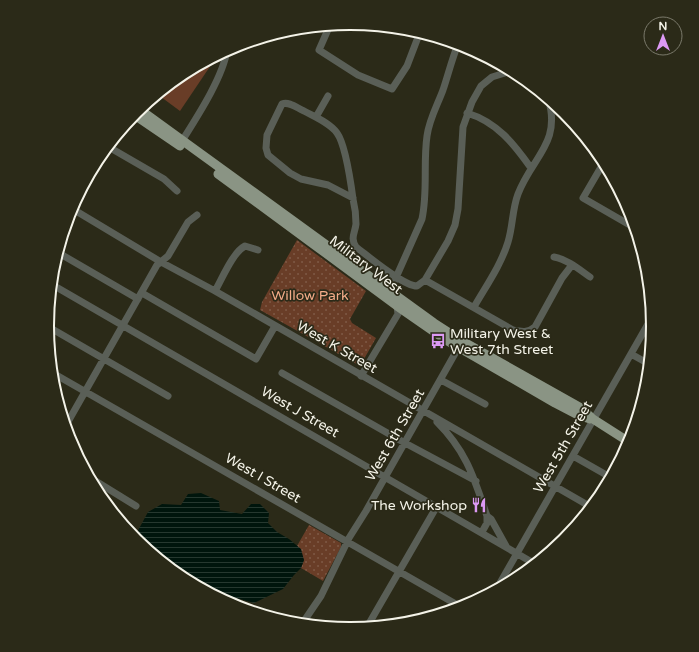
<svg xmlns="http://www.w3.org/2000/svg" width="699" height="652" font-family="'Varela Round',sans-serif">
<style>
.green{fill:url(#green-dots)}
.pitch{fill:#693d27}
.water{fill:url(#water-rules)}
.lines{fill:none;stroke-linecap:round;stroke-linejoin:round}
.minor{stroke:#5a5f57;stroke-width:7}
.major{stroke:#8a9484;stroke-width:9}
.labels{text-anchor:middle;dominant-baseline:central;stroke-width:3.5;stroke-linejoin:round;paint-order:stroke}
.street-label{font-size:14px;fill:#f4f3e8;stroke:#2b2a18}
.park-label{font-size:14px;fill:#f4ac89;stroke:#2b2a18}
.poi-label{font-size:14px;fill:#f4f3e8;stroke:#2b2a18;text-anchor:start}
.rim{fill:none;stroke:#f4f3e8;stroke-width:2}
</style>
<defs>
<pattern id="green-dots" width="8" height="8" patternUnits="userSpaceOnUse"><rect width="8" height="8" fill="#693d27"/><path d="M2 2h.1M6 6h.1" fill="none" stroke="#7f5a46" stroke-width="1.8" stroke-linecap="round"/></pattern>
<pattern id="water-rules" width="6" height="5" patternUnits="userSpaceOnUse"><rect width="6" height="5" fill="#00150c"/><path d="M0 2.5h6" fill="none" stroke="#26382f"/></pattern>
</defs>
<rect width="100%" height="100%" fill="#2b2a18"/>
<path class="green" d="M297,240l69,51 -16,28 2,4 24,15 -16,28 -100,-56 2,-8z
M309,525l32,18v4l-18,34 -22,-13 3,-8 -7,-14z"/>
<path class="pitch" d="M213,57v5l-33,49 -23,-17 24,-20z"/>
<path class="water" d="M201,493l18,8 1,9 22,4 9,-10h9l9,9 -1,10 9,9 12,7 12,10 3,11 -3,8 -7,7 -11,14 -29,14 -18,-5 -10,4 -45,-24 -48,-41 2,-1 13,-24 14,-8 19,1 7,-11z"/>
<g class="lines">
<path class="minor" d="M330,25l-11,25 39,25 34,14 15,-23 13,-34
M402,28l55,18
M467,113c30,9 47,31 64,55
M316,117l12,-21
M180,144c15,-24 43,-66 47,-94
M107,146l57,33 13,12
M604,162l-21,36 52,30
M353,198l-25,-13 -27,-6 -11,-6 -22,-18 -2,-7 1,-13 15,-31c7,-3 15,4 22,7 11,6 26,12 33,22 8,11 14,51 16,66 2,8 3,17 3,25 -1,9 -6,14 0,23 12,9 47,39 61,39l8,-6 23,-39 7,-16 3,-16 5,-82 9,-25 9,-16 11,-9 16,-5 7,1
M71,208l90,54 54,29 376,216
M57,252l81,47
M554,257c13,2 26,13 36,20
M425,280l88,50c9,2 15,3 22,-3l27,-49 10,-13
M51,284l484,280
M215,291c7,-12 18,-39 30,-45l13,4
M142,293l114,66 19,-33
M474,307c12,-21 27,-42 34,-65 5,-16 4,-32 10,-48 14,-37 44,-51 30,-96
M47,326l121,70
M631,354l18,10
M51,372l410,235
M282,373l123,70 71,38
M361,376l37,-62 -1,-8 -7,-15 32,-72c6,-28 1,-55 5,-83 2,-16 10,-30 16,-46 5,-15 9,-31 15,-46
M441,380l44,24
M437,422c30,30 37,56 50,94l4,3 15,27
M65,427l92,-162 11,-9 20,-34 9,-7
M573,456l37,21
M89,477l47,29
M482,532l5,-9v-7
M496,590l156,-273
M302,624l19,-28 28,-58 17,-27 95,-168
M367,627l70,-121"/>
<path class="major" d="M139,109l295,214 28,18 119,67 12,11 36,23
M133,114l47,32
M218,174l98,72 81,60 49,34 109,63 23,12 12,4"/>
</g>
<defs>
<symbol id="bus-bare" viewBox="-9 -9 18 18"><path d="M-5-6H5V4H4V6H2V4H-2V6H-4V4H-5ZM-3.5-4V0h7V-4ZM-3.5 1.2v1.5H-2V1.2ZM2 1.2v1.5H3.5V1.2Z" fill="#dc99f4" stroke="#2b2a18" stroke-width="2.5" paint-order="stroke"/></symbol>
<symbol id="restaurant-bare" viewBox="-9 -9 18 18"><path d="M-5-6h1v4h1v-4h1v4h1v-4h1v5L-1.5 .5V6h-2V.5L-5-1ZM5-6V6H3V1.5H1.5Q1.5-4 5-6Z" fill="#dc99f4" stroke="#2b2a18" stroke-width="2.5" paint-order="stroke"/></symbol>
</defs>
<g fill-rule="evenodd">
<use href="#bus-bare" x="427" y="330" width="22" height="22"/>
<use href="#restaurant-bare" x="468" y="494" width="22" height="22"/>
</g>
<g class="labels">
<g class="street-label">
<text transform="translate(366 265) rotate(37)">Military West</text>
<text transform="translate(337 347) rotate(30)">West K Street</text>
<text transform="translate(300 412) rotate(30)">West J Street</text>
<text transform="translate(395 435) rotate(-60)">West 6th Street</text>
<text transform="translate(563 447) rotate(-60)">West 5th Street</text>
<text transform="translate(263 478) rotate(30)">West I Street</text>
</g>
<g class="park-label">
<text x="310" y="295">Willow Park</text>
</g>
<g class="poi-label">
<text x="450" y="333">Military West &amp;<tspan x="450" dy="16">West 7th Street</tspan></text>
<text x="467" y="505" text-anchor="end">The Workshop</text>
</g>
</g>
<path d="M0 0H699V652H0ZM54 326a296 296 0 1 1 592 0a296 296 0 1 1-592 0Z" fill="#2b2a18" fill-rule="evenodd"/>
<path class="rim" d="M54 326a296 296 0 1 1 592 0a296 296 0 1 1-592 0Z"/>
<g transform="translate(663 36)"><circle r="19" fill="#2b2a18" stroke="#7b7a6b"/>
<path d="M0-3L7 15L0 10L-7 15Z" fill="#dc99f4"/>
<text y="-6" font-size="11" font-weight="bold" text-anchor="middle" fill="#f4f3e8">N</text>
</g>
</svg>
